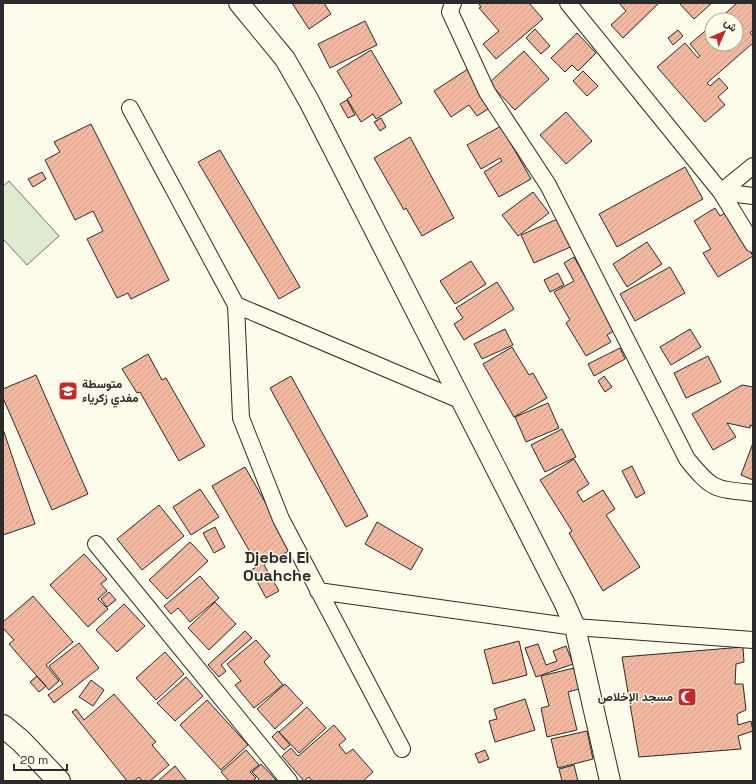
<svg xmlns="http://www.w3.org/2000/svg" width="756" height="784" font-family="'Space Grotesk',Vazirmatn,sans-serif">
<style>
.park{fill:#deebd1;stroke:#74746e}
.building{fill:url(#building-hatch);stroke:#2b2b2b}
.lines{fill:none;stroke-linecap:round;stroke-linejoin:round}
.minor-casing{stroke:#2b2b2b;stroke-width:18}
.tertiary-casing{stroke:#2b2b2b;stroke-width:22}
.primary-casing{stroke:#2b2b2b;stroke-width:24}
.minor{stroke:#fdfbea;stroke-width:16}
.tertiary{stroke:#fdfbea;stroke-width:20}
.primary{stroke:#fdfbea;stroke-width:22}
.labels{text-anchor:middle;dominant-baseline:central;stroke-width:3;stroke-linejoin:round;paint-order:stroke}
.poi-label{font-size:12px;font-weight:bold;fill:#2b2b2b;stroke:#fdfbea;text-anchor:start}
.district-label{font-size:16px;font-weight:bold;fill:#2b2b2b;stroke:#fdfbea}
</style>
<defs>
<pattern id="building-hatch" width="6" height="6" patternUnits="userSpaceOnUse"><rect width="6" height="6" fill="#f2b8a0"/><path d="M-1 1l2-2M0 6l6-6M5 7l2-2" fill="none" stroke="#d09e8a"/></pattern>
</defs>
<rect width="100%" height="100%" fill="#fdfbea"/>
<path class="park" d="M9,181l50,55 -32,29 -24,-26v-53z"/>
<path class="building" d="M292,3h32l7,11 -22,15z
M478,3h51l14,16 -47,40 -13,-15 16,-13 -20,-23 2,-1z
M619,3h40l-36,35 -12,-13 15,-14z
M679,3h33l-18,16z
M737,3h16v27l-3,3 3,3v7l-46,40 3,3 9,-8 9,10 -10,9 7,8 -20,17 -48,-55 28,-24 13,15 2,-2 -10,-12 22,-19v19h24v-24h-18z
M365,21l12,24 -47,23 -12,-24z
M535,29l15,17 -9,8 -15,-16z
M678,30l5,6 -10,9 -5,-7z
M577,33l19,20 -18,18 -6,-6 -7,7 -14,-14z
M371,50l31,53 -26,16 -3,-5 -12,8 -14,-23 5,-3 -15,-25z
M524,51l25,28 -34,31 -26,-27z
M468,69l25,37 -16,10 -8,-11 -18,12 -17,-26z
M583,71l15,15 -11,10 -14,-15z
M347,100l8,15 -7,3 -8,-14z
M566,112l26,29 -26,23 -26,-29z
M381,118l5,9 -6,4 -6,-9z
M91,124l78,156 -38,19 -3,-6 -11,5 -30,-59 16,-8 -10,-20 -18,9 -30,-60 15,-8 -6,-10z
M501,126l30,53 -32,18 -15,-25 18,-11 -2,-3 -19,11 -14,-24z
M410,137l44,81 -32,18 -16,-28 -2,2 -30,-52z
M220,150l80,137 -21,12 -81,-137z
M685,167l18,32 -86,48 -18,-33z
M42,172l4,7 -13,8 -5,-8z
M533,192l16,21 -31,23 -16,-21z
M715,208l5,8 7,-4 26,44 -35,21 -15,-24 8,-4 -17,-28z
M562,217l13,28 -41,18 -13,-28z
M647,242l15,22 -35,23 -14,-23z
M574,257l41,73 -8,5 4,7 -25,14 -20,-33 4,-3 -16,-28 20,-11 -10,-18z
M471,261l15,23 -31,20 -15,-23z
M670,267l15,26 -50,28 -15,-27z
M558,273l6,12 -14,7 -6,-12z
M497,282l17,27 -50,31 -10,-16 9,-6 -7,-10z
M505,329l8,16 -31,14 -8,-15z
M690,329l11,18 -30,18 -11,-18z
M512,347l17,28 4,-2 14,25 -33,19 -31,-53z
M620,348l5,11 -31,17 -6,-12z
M148,354l14,26 4,-2 39,68 -26,15 -39,-69 -3,1 -15,-24z
M708,356l13,26 -35,16 -12,-25z
M36,375l52,119 -36,16 -49,-112v-9z
M291,376l77,140 -22,11 -76,-139z
M604,376l8,11 -7,5 -7,-11z
M742,385l11,2v39l-3,-1v3l-23,-5 9,14 -23,13 -21,-36z
M548,403l11,25 -33,14 -11,-25z
M3,429l32,95 -32,11z
M562,429l14,28 -31,15 -14,-27z
M753,443v37l-12,-5z
M574,459l15,25 -12,8 6,10 20,-12 12,19 -9,6 34,52 -37,24 -34,-58 3,-2 -32,-51z
M632,466l13,27 -9,5 -14,-27z
M245,467l47,82 -28,16 15,26 -13,7 -15,-28 7,-4 -46,-80z
M200,489l19,28 -28,18 -18,-28z
M159,505l25,31 -42,34 -25,-31z
M377,522l46,27 -12,21 -46,-26z
M215,527l10,20 -11,6 -11,-20z
M190,542l18,19 -41,38 -18,-19z
M84,554l23,25 -6,5 6,7 -9,8 10,10 -20,18 -38,-42z
M200,576l19,22 -29,24 -12,-14 -7,6 -7,-8z
M109,592l7,8 -9,7 -6,-8z
M33,596l40,46 -27,23 13,16 -10,9 -40,-46 5,-4 -11,-12v-6z
M215,602l21,22 -27,26 -21,-22z
M124,604l21,22 -28,26 -21,-22z
M245,631l7,7 -31,27 5,6 -7,6 -11,-12z
M256,640l14,16 -6,6 19,23 -29,23 -19,-23 6,-4 -14,-17z
M519,641l8,34 -34,9 -9,-34z
M79,643l20,25 -45,35 -6,-8 15,-11 -14,-18z
M538,644l8,21 11,-4 -4,-10 13,-5 7,18 -37,13 -11,-29z
M743,647l1,15 -8,2 -1,20h8l3,26 -9,4 1,11 13,-4 2,10 -15,5 3,13 -102,8 -17,-100z
M165,652l19,22 -28,26 -20,-22z
M574,668l5,21 -11,3 9,38 -30,7 -6,-29 8,-2 -8,-30z
M37,676l9,10 -7,6 -9,-10z
M186,677l17,19 -28,25 -18,-18z
M91,680l13,10 -11,16 -14,-9z
M285,684l18,19 -28,26 -18,-20z
M114,694l42,48 -4,3 17,20 -19,16h-8l-3,-4 -5,4h-7l-55,-69 4,-3 8,11z
M525,699l10,31 -40,12 -6,-21 8,-2 -3,-10z
M207,700l41,45 -27,25 -41,-45z
M307,707l19,21 -27,25 -20,-21z
M334,725l12,14 -7,6 7,9 7,-5 20,23 -10,9h-51l-3,-4 -5,4 -22,-25 9,-8 7,8z
M278,731l12,14 -6,5 -12,-13z
M587,731l6,28 -35,9 -7,-29z
M246,750l13,15 -9,7 6,6 -3,3h-24l-8,-9z
M485,750l4,9 -10,4 -4,-9z
M261,764l16,17h-20l2,-2 -7,-7z
M574,765l4,16h-16l-3,-12z
M175,766l12,15h-29z"/>
<g class="lines">
<defs>
<path id="minor" d="M453,3l-3,9 37,80 61,93 139,274c25,31 27,30 66,34
M568,3l153,189 32,52
M130,108l106,197 5,113 40,101 121,230
M721,192l32,-26
M721,192l32,4
M236,305l226,96
M96,544l193,237
M318,591l257,36 178,13"/>
<path id="tertiary" d="M239,3l46,56 24,42 255,501 11,25 35,154"/>
<path id="primary" d="M3,726l18,15 38,40"/>
</defs>
<use href="#minor" class="minor-casing"/>
<use href="#tertiary" class="tertiary-casing"/>
<use href="#primary" class="primary-casing"/>
<use href="#minor" class="minor"/>
<use href="#tertiary" class="tertiary"/>
<use href="#primary" class="primary"/>
</g>
<defs>
<symbol id="school-square" viewBox="-11 -11 22 22"><rect x="-9" y="-9" width="18" height="18" rx="4" fill="#c62828" stroke="#fdfbea"/><path d="M0-5L7-2L0 1L-7-2ZM-4 1L0 2.5L4 1V4Q0 6-4 4Z" fill="#fff"/></symbol>
<symbol id="mosque-square" viewBox="-11 -11 22 22"><rect x="-9" y="-9" width="18" height="18" rx="4" fill="#c62828" stroke="#fdfbea"/><path d="M3.5-4.9A6 6 0 1 0 3.5 4.9A5 5 0 1 1 3.5-4.9Z" fill="#fff"/></symbol>
</defs>
<g fill-rule="evenodd">
<use href="#school-square" x="57" y="380" width="22" height="22"/>
<use href="#mosque-square" x="676" y="686" width="22" height="22"/>
</g>
<g class="labels">
<g class="poi-label">
<text x="82" y="384">متوسطة<tspan x="82" dy="14">مفدي زكرياء</tspan></text>
<text x="673" y="697" text-anchor="end">مسجد الإخلاص</text>
</g>
<g class="district-label">
<text x="277" y="557">Djebel El<tspan x="277" dy="18">Ouahche</tspan></text>
</g>
</g>
<rect width="756" height="784" fill="none" stroke="#2b2b2b" stroke-width="8"/>
<g transform="translate(724 32) rotate(45)"><circle r="19" fill="#fdfbea" stroke="#a9a89e"/>
<path d="M0-3L7 15L0 10L-7 15Z" fill="#c62828"/>
<text y="-6" font-size="11" font-weight="bold" text-anchor="middle" fill="#2b2b2b">ش</text>
</g>
<path d="M14 764v6h53v-6" fill="none" stroke="#2b2b2b" stroke-width="2"/>
<text x="20" y="764" font-size="12" fill="#2b2b2b" stroke="#fdfbea" stroke-width="3" paint-order="stroke">20 m</text>
</svg>
